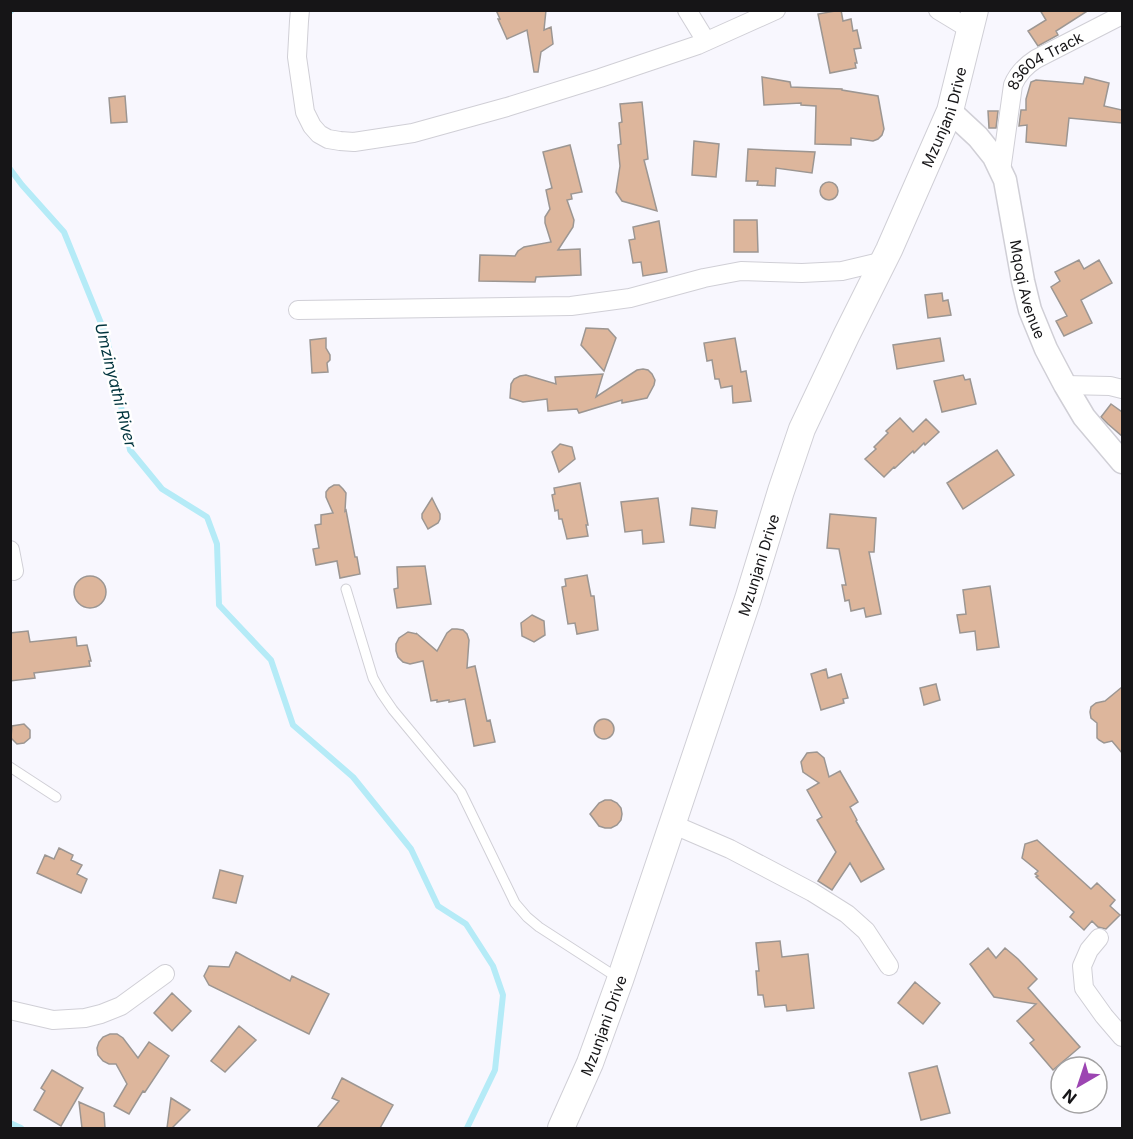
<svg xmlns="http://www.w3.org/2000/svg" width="1133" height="1139" font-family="Inter,sans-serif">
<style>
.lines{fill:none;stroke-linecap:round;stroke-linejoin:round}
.stream{stroke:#b5ebf7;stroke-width:6}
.building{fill:#ddb69c;stroke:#9c9692;stroke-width:1.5}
.service-casing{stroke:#d0cfd6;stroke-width:11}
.minor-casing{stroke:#d0cfd6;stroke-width:20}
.tertiary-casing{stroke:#d0cfd6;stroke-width:25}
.secondary-casing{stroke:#d0cfd6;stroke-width:28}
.service{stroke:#fff;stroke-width:9}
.minor{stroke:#fff;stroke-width:18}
.tertiary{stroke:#fff;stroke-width:22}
.secondary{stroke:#fff;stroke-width:26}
.labels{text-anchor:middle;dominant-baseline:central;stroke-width:5;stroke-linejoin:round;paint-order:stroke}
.street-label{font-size:15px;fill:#161517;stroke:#fff}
.water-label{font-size:16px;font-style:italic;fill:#00343d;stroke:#fff}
</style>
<rect width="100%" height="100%" fill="#f8f7fe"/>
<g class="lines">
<path class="stream" d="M10,12l2,-2
M10,169l12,16 42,47 43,106 23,112 32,39 45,28 10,27 2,61 52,55 22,65 60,52 58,72 27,57 28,18 27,42 10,29 -8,75 -28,58
M10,1123l11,5"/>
</g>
<path class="building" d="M496,10h50l-2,20 7,-3 2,17 -12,8 -3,20h-4l-7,-42 -20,9 -9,-20h2z
M841,10l2,11 8,-2 2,12 4,-1 4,18 -7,1 3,14h-2l1,5 -26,5 -12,-59z
M1040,10h49l-33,21 2,4 -20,11 -10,-15 18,-11z
M762,77l28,5 1,5 51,2v1l36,6 6,33 -2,6 -4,4 -5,2 -22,-3v7l-36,-1 1,-38 -15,-1v-2l-37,2z
M1085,77l24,6 -5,23 18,4v13l-53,-5 -3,28 -40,-4 1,-17 -8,1 2,-16h5v-11l5,-17 5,-2 47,4z
M125,96l2,26 -16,1 -2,-25z
M642,102l6,57 -4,1 13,51 -35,-10 -6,-9 4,-26 -2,-21 3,-1 -2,-21 3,-1 -2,-18z
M988,111h10l-2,17h-7z
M694,141l25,3 -3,33 -24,-2z
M570,145l12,47 -11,2 1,5 -5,1 7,20 -1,7 -15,23 22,-1 1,26 -45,2 -1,5 -56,-1 1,-26 35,1 3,-5 6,-4 27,-5 -6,-19v-6l5,-8 -4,-19 6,-2 -9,-36z
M748,149l67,3 -3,21 -36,-5 -1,18 -18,-1 1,-4h-12z
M820 191a9 9 0 1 1 18 0a9 9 0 1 1-18 0Z
M734,220h23l1,32h-24z
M659,221l8,51 -24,4 -2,-14 -8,1 -4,-23 6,-1 -2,-12z
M1079,260l5,9 15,-9 13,23 -31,17 11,23 -28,13 -8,-15 11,-5 -16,-29 9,-6 -5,-9z
M942,293l1,8 5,-1 3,15 -23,3 -3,-23z
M586,328l22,1 8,9 -12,33 -23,-26z
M326,338v10l4,7v5l-3,3 1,9 -16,1 -2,-33z
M735,338l6,34 5,-1 5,30 -18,2 -1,-17 -11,2 -2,-9h-4l-3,-19 -5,1 -3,-18z
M940,338l4,23 -47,8 -4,-24z
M643,369l5,1 4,4 3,6 -1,5 -7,13 -25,5v-3l-43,13 -2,-4 -29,2 -1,-12 -24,3 -13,-4 1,-14 3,-5 6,-3 6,-1 30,9 -1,-7 48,-3 -7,23 41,-27z
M963,375l2,5 5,-1 6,25 -34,8 -8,-31z
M1111,404l11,8v24l-14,-12 -7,-7z
M900,418l13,14 13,-13 13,13 -14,13 -1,-2 -10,10 -1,-2 -18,17 -1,-1 -10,10 -19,-18 11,-10 -2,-2 14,-14 -2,-2z
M560,444l12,3 3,12 -16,13 -7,-20z
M997,450l17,25 -51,34 -16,-26z
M580,483l8,42h-2l2,11 -21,3 -5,-20h-3l-1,-9 -3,1 -3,-16 3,-1 -1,-6z
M334,485h5l4,4 3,4 -1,18 1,-1 9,47h2l3,17 -20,4 -3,-17 -21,4 -3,-16 6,-1 -4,-23 6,-1v-9l12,-2 -7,-16v-5l3,-4z
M432,498l8,16v5l-2,4 -10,6 -6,-11v-4z
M658,498l6,44 -21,2 -1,-14 -17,2 -4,-30z
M692,508l25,3 -2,17 -25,-3z
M830,514l46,4 -2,34h-5l12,62 -15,3 -2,-9 -13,3 -2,-11 -4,1 -3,-16h4l-7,-36 -12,-1z
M425,566l6,38 -34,4 -3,-19 4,-1 -1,-21z
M587,575l4,21h3l4,34 -21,4 -2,-11 -7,1 -6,-37 4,-1 -1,-7z
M74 592a16 16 0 1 1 32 0a16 16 0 1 1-32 0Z
M990,586l9,61 -22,3 -2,-19 -15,2 -3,-18 9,-1 -3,-24z
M532,615l12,6 1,14 -11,7 -12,-6 -1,-13z
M452,629h5l6,1 4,4 2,6 -2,28 8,-2 12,55 3,-1 5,22 -21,4 -9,-47 -16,3v-2l-12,2v-2l-6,1 -8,-40 -13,3 -7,-2 -5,-5 -2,-6v-7l3,-6 9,-6 9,2 -1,-1 21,18 10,-18z
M28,631l2,11 46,-5 1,9 10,-1 4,16h-2l1,5 -56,7 1,5 -25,3v-48z
M826,669l2,9 13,-4 7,24 -5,1 1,4 -23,7 -10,-36z
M936,684l4,16 -16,5 -4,-17z
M1122,687v66l-10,-12 -8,2 -5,-3 -2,-2v-15l-6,-5 -1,-6 1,-5 5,-4 9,-2z
M594 729a10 10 0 1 1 20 0a10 10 0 1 1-20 0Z
M24,724l6,6v8l-6,5 -7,1 -6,-6 1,-12z
M817,752l7,6 5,19 11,-6 18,31 -8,5 7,13 -1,1 28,48 -23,13 -11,-19 -18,27 -14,-9 18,-29 -19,-32 5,-3 -15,-27 12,-7 -16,-11 -2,-10 6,-9z
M605,800h6l6,3 4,5 1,6 -1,6 -4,5 -6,3h-6l-6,-2 -9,-12 9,-11z
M1037,840l54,49 6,-6 18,17 -5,6 10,9 -14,14 -8,-2 -6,-6 -8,9 -14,-13 4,-5 -38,-35 2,-1 -3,-2 3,-3 -16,-13 3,-14z
M59,848l14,7 -2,5 11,5 -5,9 10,5 -6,14 -44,-20 8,-18 9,4z
M220,870l23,6 -7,27 -23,-5z
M780,941l2,16 26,-3 6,54 -27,3 -1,-6 -21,2 -2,-12h-5l-2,-24h3l-3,-28z
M988,948l8,10 9,-10 13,11 19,20 -9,9 52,59 -27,23 -23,-27 4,-3 -17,-19 19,-17 -42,-7 -24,-33z
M236,952l54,29 2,-5 37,18 -20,40 -100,-49 -5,-9 5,-10 20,1z
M915,982l25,21 -17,21 -25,-21z
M172,993l19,18 -19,20 -18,-18z
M239,1026l17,14 -31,32 -14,-11z
M110,1034h7l6,4 15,20 11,-16 20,14 -24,36 -2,-1 -14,23 -15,-8 13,-22 -11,-20h-7l-6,-3 -5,-6 -1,-7 2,-6 4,-5z
M937,1066l13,47 -29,7 -12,-47z
M52,1070l31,18 -22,38 -27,-16 11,-19 -4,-3z
M342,1078l51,27 -13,23h-63l22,-27 -7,-3z
M171,1098l19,12 -18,18h-5z
M79,1102l25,11 1,15h-23z"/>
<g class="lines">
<defs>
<path id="service" d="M346,589l27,89 9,16 11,16 68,82 54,111 12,14 12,10 79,51
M10,767l46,30"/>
<g id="minor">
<path d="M300,10l-1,11 -2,36 8,55 7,14 7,8 9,5 12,2 14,1 59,-9 94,-26 93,-29 98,-33 78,-35"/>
<path d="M687,10l19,31"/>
<path d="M938,10l33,20"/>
<path id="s1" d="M1001,171l12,-86c5,-12 12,-19 23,-26l86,-44"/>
<path d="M298,310l273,-4 59,-8 74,-20 37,-7 61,2 40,-2 42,-10"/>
<path d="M1065,385l45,1 12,3"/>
<path d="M10,550l4,21"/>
<path d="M672,824l58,25 82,43 35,22 19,17 23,35"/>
<path d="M1099,938l-10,12 -7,16 2,22 20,28 18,21"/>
<path d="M10,1010l43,10 32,-2 16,-4 20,-8 44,-32"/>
</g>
<g id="tertiary">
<path id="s2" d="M950,111l28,26 16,20 11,23 18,101 7,29 16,39 19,36 19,32 38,45"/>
</g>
<g id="secondary">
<path id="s3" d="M561,1128l29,-65 30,-83 128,-381 33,-108 21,-62 44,-93 43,-86 61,-139 25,-101"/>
</g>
</defs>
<use href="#service" class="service-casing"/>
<use href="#minor" class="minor-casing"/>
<use href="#tertiary" class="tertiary-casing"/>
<use href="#secondary" class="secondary-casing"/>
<use href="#service" class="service"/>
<use href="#minor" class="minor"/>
<use href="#tertiary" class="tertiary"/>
<use href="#secondary" class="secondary"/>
</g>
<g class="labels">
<g class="street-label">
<text stroke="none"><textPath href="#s1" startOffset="128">83604 Track</textPath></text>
<text stroke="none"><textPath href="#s3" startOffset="1083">Mzunjani Drive</textPath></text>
<text stroke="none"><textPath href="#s2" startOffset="201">Mqoqi Avenue</textPath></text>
<text stroke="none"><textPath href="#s3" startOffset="597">Mzunjani Drive</textPath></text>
<text stroke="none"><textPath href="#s3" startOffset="111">Mzunjani Drive</textPath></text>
</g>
<g class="water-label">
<text transform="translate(116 385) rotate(76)">Umzinyathi River</text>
</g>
</g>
<rect width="1133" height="1139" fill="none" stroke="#161517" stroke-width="24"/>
<g transform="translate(1079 1085) rotate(219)"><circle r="28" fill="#ffffff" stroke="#a2a1a2" stroke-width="1.5"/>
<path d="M0-4.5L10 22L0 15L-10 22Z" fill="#9c45b2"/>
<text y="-9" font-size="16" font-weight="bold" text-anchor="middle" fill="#161517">N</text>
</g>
</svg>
